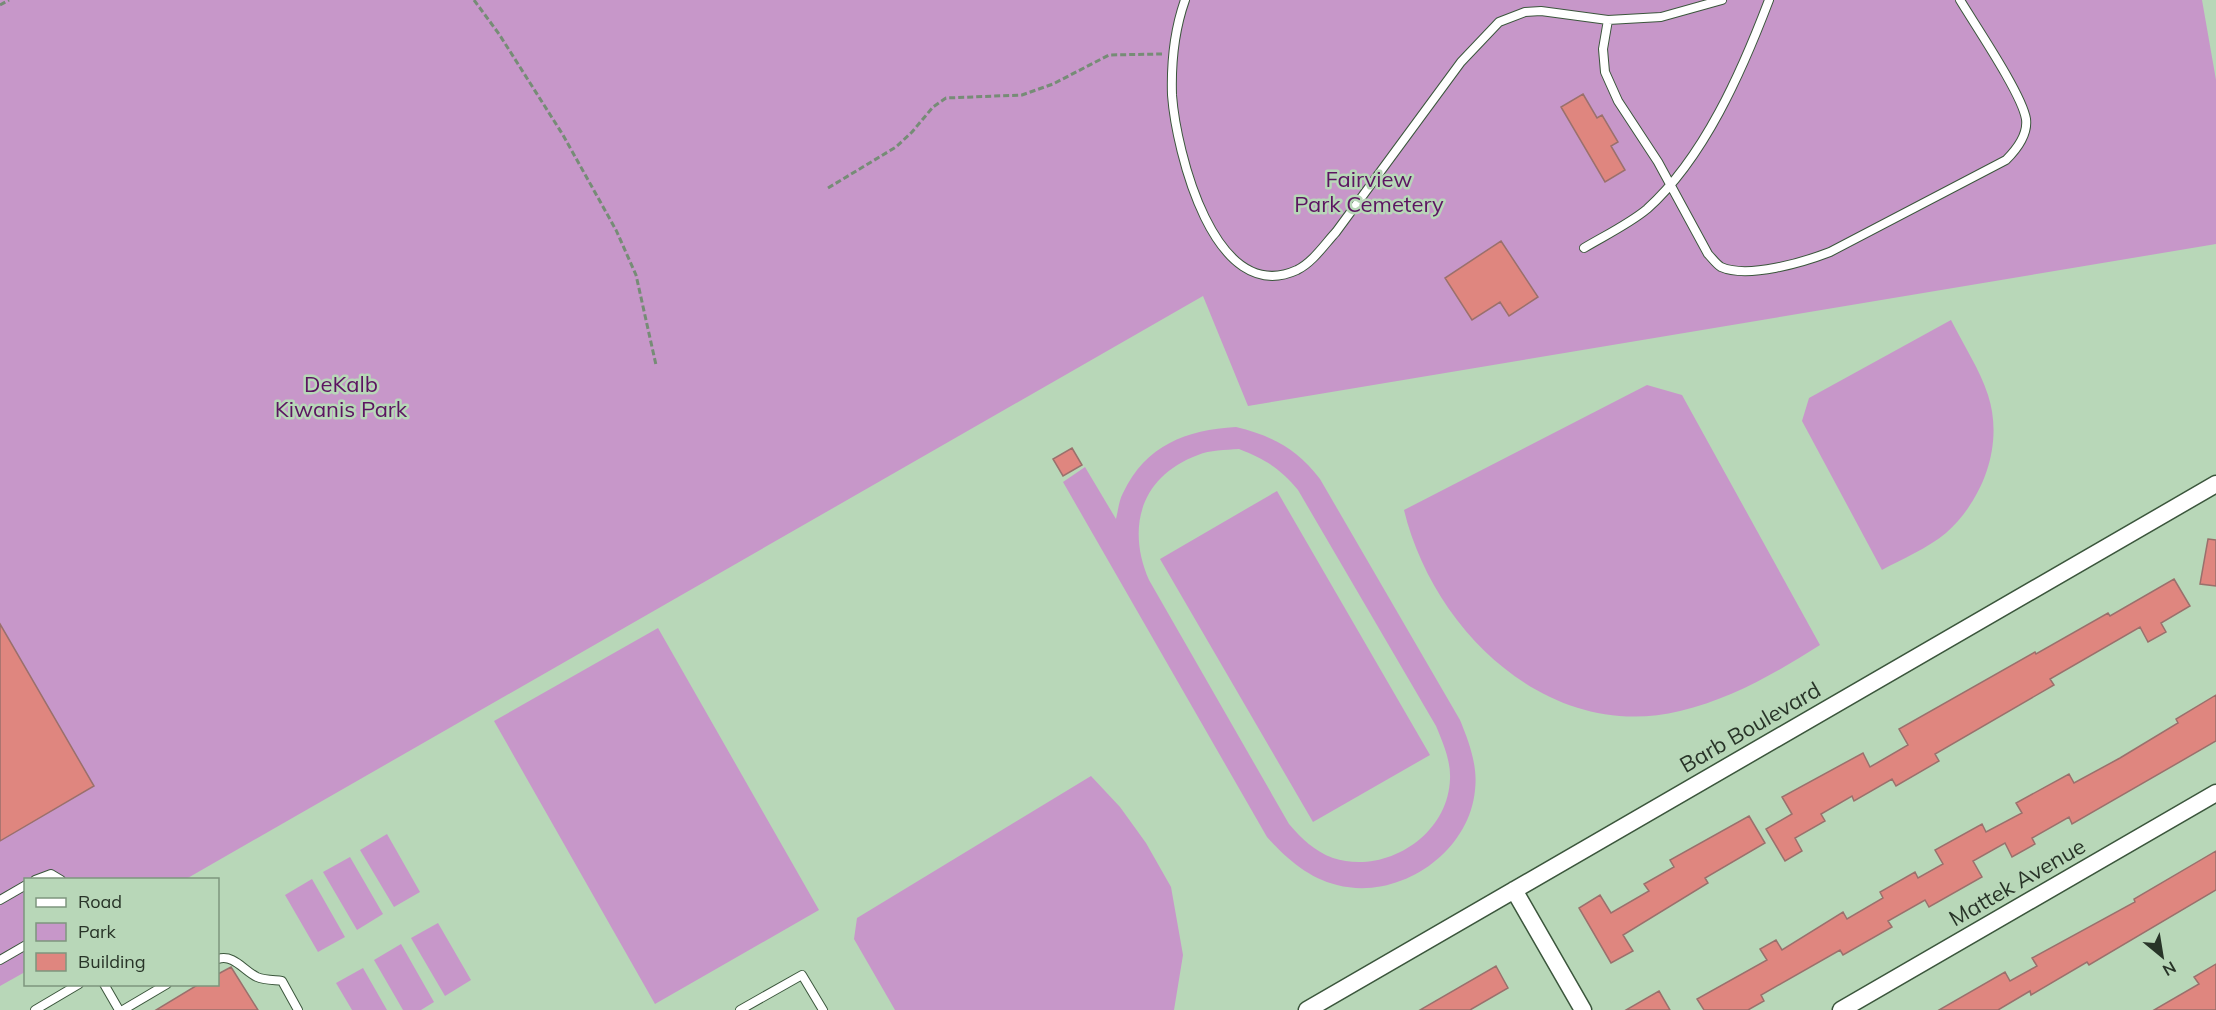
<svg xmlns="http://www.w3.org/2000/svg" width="2216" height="1010" font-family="Mulish,sans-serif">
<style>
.green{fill:#c797c9;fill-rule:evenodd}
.building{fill:#df867f;stroke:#9a706c;stroke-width:1.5}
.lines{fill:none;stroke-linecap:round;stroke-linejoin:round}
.lane-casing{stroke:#3b563c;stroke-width:10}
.street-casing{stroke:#3b563c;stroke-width:19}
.path{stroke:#768c76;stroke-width:3;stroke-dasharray:6 3;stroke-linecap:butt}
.lane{stroke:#fff;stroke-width:8}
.street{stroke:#fff;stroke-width:16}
.labels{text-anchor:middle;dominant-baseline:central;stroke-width:5;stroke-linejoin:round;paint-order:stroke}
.park-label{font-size:22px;fill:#5c1461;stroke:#b8d7b8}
.street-label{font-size:22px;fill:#283428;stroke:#b8d7b8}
</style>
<rect width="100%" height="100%" fill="#b8d7b8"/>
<path class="green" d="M0,0h2202l14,80v164l-968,162 -45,-110 -1017,583 -160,1 -1,92 -25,14z
M1951,320c12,24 29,50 37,75 16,49 -4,104 -42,138 -18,15 -44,26 -64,37l-80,-149 7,-23z
M1647,385l35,10 138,250c-44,28 -89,54 -140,66 -132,32 -247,-81 -276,-201z
M1236,427c37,9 61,22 84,52l140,241c9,22 18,46 15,70 -6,64 -77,111 -138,95 -29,-7 -51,-27 -70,-48l-204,-355 22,-15 31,52c2,-8 3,-19 7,-26 23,-48 63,-63 113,-66zM1239,449c26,10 42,20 59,41l138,236c7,17 15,35 14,53 -2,58 -66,96 -117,79 -19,-7 -31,-19 -44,-34l-140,-244c-23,-53 -8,-104 49,-125 12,-5 27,-5 41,-6z
M1277,491l153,264 -117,67 -153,-263z
M658,628l161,282 -164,94 -161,-283z
M1091,776l29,31 26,36 25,44 12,68 -9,55h-279l-41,-71 3,-21z
M387,834l33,58 -26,15 -34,-57z
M350,857l33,57 -26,16 -34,-58z
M312,879l33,58 -27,15 -33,-57z
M438,923l33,57 -26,16 -34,-58z
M401,944l33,58 -13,8h-18l-29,-50z
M363,968l24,42h-35l-16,-27z"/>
<path class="building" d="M1583,94l14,24 5,-3 16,27 -7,4 14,24 -20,12 -44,-75z
M1501,241l37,56 -29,19 -9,-14 -28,18 -27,-42z
M1072,448l10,17 -19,11 -10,-17z
M2208,539l8,1v46l-16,-2z
M2174,579l16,27 -29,17 5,9 -18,10 -8,-15 -90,52 4,6 -119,69 4,7 -43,25 -4,-7 -38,22 -2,-5 -31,18 4,7 -30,17 7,13 -17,10 -19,-32 26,-15 -10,-17 81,-44 7,14 38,-22 -9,-16 136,-77 1,2 72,-41 2,3z
M0,624l94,162 -94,55z
M2216,695v46l-144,83 -3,-7 -37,21 3,6 -23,13 -7,-14 -32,18 9,16 -53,30 -4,-7 -37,21 4,6 -49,28 -3,-5 -79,45 3,6 -16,9h-44l-7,-11 70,-39 -7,-11 16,-9 6,10 61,-38 4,7 36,-21 -3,-6 35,-20 3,6 25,-14 -8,-14 47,-26 4,8 36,-19 -6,-10 53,-29 5,9 46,-25 58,-35 -2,-4z
M1749,816l16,27 -60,35 3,5 -85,52 10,16 -22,12 -32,-55 21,-13 11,18 38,-22 -5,-7 30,-17 -4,-7z
M2216,851v39l-127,75 -2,-3 -56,33 -1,-4 -32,19h-59l66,-38 5,9 27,-15 -5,-8 103,-56 -1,-3z
M2216,964v46h-62l45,-26 -5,-7z
M1496,966l12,22 -38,22h-50z
M231,967l27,43h-102l43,-26h19v-10z
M1659,991l11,19h-44z"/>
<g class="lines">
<defs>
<path id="lane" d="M1185,0c-11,31 -14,62 -13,95 4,55 42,213 125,175 16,-8 27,-25 39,-38l125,-170 38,-40 26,-10 16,-1 67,9 53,-3 61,-17
M1608,20l-5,29 2,23 13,29 40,61 50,92c4,4 8,10 13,13 27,12 83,-5 109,-15l176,-92c10,-10 22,-26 20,-41 -4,-25 -51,-94 -66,-119
M1584,248c20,-12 45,-24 63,-39 57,-51 95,-138 122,-209
M35,880l16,-6 10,6
M0,900l26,-15
M218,959c16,-5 26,12 39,18 7,3 17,3 25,4l16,29
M0,960l26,-15
M104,984l15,26
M35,1010l44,-26
M123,1010l44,-26
M740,1010l62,-35 21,35"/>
<path id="street" d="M1514,890l69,120
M1307,1010l909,-526
M1841,1010l375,-217"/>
</defs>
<use href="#lane" class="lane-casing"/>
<use href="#street" class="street-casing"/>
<path class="path" d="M474,0l25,34 64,101 53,95 20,45 20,90
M0,5l9,-5
M828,188l68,-41 16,-15 21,-25 13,-9 76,-3 31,-11 56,-29 53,-1"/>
<use href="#lane" class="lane"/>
<use href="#street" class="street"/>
</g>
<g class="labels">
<g class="park-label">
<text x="1369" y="179">Fairview<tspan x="1369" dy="25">Park Cemetery</tspan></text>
<text x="341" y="384">DeKalb<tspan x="341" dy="25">Kiwanis Park</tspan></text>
</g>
<g class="street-label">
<text transform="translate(1750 727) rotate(-30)">Barb Boulevard</text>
<text transform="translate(2017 882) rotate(-30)">Mattek Avenue</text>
</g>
</g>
<rect x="24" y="878" width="195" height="108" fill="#b8d7b8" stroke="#7e967e" stroke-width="1.5"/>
<rect x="36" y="898" width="30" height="9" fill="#ffffff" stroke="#7e967e" stroke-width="1.5"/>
<text x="78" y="908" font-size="18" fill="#283428">Road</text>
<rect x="36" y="923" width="30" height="18" fill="#c797c9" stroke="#7e967e" stroke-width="1.5"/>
<text x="78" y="938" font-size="18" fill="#283428">Park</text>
<rect x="36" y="953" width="30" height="18" fill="#df867f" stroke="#7e967e" stroke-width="1.5"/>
<text x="78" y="968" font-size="18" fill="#283428">Building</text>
<g transform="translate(2162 956) rotate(150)" stroke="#b8d7b8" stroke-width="4.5" paint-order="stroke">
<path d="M0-4.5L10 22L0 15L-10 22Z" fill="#283428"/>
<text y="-9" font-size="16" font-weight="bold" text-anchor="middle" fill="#283428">N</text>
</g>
</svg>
